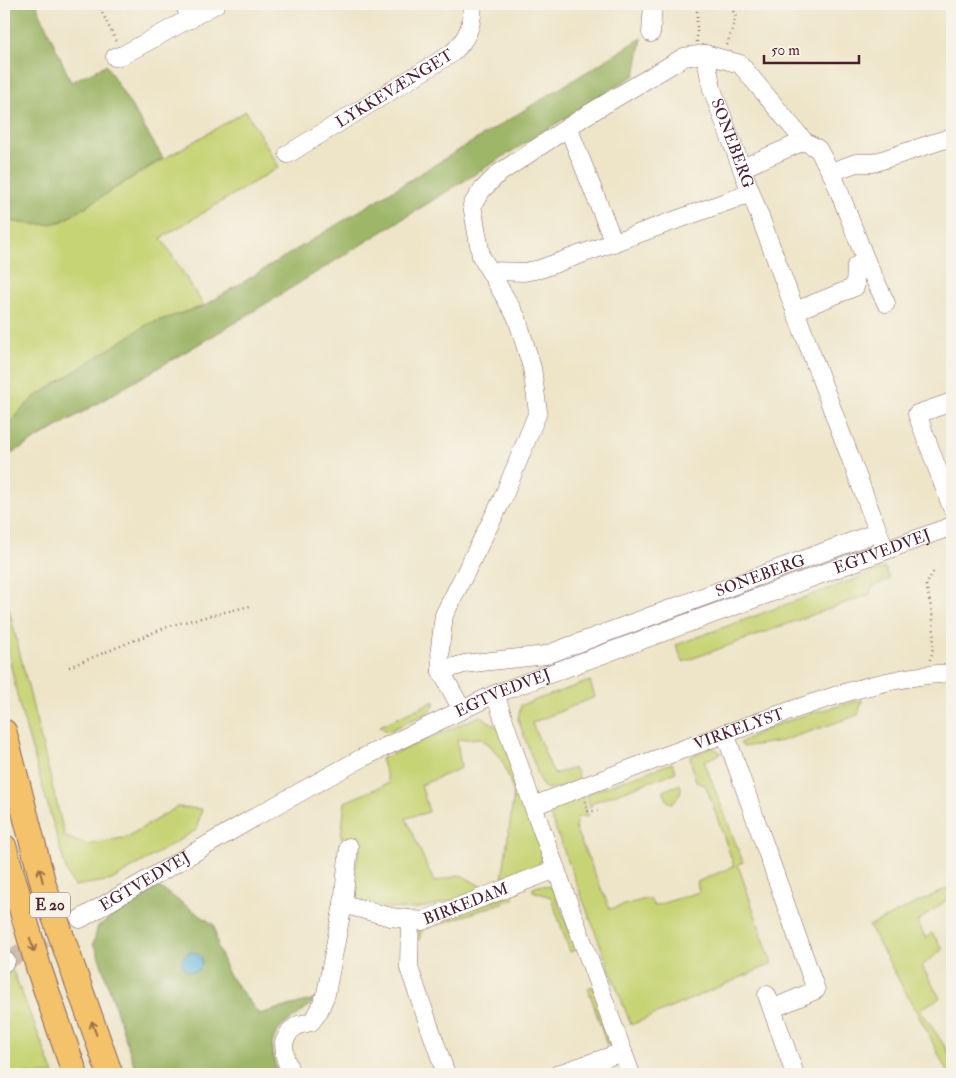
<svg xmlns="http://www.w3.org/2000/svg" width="956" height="1078" font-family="'IM FELL Double Pica',serif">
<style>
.green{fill:#c7d476;stroke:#887a50}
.forest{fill:#9db667;stroke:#746a49}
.water{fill:#61b4dd;stroke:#566a84}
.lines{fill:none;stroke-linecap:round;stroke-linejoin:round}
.minor-tunnel{stroke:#cdbda9;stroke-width:18;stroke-dasharray:18 9;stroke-linecap:butt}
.minor-casing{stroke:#836462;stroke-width:19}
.highway-casing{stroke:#836462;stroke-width:27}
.path{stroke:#836462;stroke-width:2.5;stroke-dasharray:1 4;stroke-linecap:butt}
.minor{stroke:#fff;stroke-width:18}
.highway{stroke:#f3c26a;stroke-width:25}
.oneway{stroke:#9e704a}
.labels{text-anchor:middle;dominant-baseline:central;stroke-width:4.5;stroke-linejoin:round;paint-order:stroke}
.shield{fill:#f7f3e8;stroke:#7e5f64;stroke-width:1}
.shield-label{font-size:15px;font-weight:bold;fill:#4a1f2b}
.street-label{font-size:16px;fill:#4a1f2b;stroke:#f7f3e8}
</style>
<rect width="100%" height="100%" fill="#f7f3e8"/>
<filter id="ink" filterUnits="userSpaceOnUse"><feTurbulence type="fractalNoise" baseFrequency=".02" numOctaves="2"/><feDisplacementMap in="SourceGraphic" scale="10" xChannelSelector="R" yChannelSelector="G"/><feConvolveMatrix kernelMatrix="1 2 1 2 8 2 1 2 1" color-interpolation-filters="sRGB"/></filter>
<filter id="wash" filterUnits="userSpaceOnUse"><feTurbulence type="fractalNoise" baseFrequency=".0096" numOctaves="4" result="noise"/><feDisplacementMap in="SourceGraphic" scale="20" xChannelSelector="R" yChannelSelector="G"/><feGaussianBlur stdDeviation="1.12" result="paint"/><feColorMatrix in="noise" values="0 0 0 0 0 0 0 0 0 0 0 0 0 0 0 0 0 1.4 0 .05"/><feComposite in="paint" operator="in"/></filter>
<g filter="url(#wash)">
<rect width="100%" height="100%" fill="#eee5c9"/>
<path class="green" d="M246,111l33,56 -118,71 43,68 -56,18 -116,75 -21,21 -7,3v-203l57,2 77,-48z
M885,568l5,11 -18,8 -2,7 -187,68 -7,-17z
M4,589l61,248 23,8 39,-8 50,-30 25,2 -6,21 -84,50 -38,6 -7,-13 -48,-169 -15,-71z
M590,681l5,16 -63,26 22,51 21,-6 5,13 -23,7 -10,1 -5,-4 -24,-66 3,-14z
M862,700l-4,15 -76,26 -39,6 -3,-4c37,-23 79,-32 122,-43z
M434,701v6l-5,5 -42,20 -7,-6z
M480,716l19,12 44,127 -5,14 -36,11 12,-86 -10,-30 -13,-18 -11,-8 -23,2 4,28 -40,17 8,27 -23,6 28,64 27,-7 21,12 -4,5c-50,16 -72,25 -124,7l-3,-12 10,-44 -20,-6 4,-35 44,-19 -8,-24z
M712,747l10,6 -18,8 39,101 -5,3 34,99 -141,61 -80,-208 8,-13 23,-8 6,20 -11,1 -2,11 35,81 39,-11 5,8 45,-14 -2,-10 37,-16 -28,-80 -10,-4 -6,-25z
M672,763l4,9 -82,30 -4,5 -4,-13z
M680,784c3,9 -2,13 -8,19l-4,-1 -5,-11z
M542,885l8,2 5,6 21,57 -6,2 -19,-55 -18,-6v-3z
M952,886v10l-35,26 9,16 6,-5 11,16 -21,17 18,32 -20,11 32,48v17h-4l-22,-45 -57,-103z
M512,895l2,4 -92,31 -3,10 -3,-1 5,-14z
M13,971l41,103h-50v-97z
M593,986l18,57 -4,2 -19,-57z"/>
<path class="forest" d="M4,4h36l-3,2 34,76 35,-17 57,93 -95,60c-21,11 -42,6 -64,2z
M642,38l-7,37 -402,249 -229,134v-35l7,-3 21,-21 116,-75 56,-18z
M159,887l55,38 4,23 10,26 31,40 55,-15c-11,18 -42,25 -42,49 0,8 4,18 6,26h-141l-41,-126 -3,-3 5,-19z"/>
<path class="water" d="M182 962a10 10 0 1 1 20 0a10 10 0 1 1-20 0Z"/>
</g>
<g filter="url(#ink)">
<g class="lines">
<path class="minor-tunnel" d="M6,961l74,-42"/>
<defs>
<g id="minor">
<path d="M184,4l7,15"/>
<path d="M651,33l2,-29"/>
<path d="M705,54l35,10 64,77"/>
<path d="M115,57l8,-2 93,-51"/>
<path d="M568,127l46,116"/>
<path id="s1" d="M288,154l163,-100c17,-15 21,-28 22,-50"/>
<path d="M742,168l62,-27 14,8 16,29 32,83"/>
<path d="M831,172l25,-9h17l79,-26"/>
<path d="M490,271l34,1 16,-3 211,-76"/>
<path d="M795,311l60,-24 1,-21 10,-5 20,42"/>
<path d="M952,402l-35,12 35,94"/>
<path id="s2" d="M441,671l23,-7 82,-9 332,-123"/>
<path d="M495,694l38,112 98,268"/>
<path id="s3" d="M462,710l-21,-39 -1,-23 4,-33 58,-115 36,-88 -6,-44 -15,-50 -36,-62 -9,-51 10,-15 16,-16 87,-58 99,-59 21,-3 7,35 173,461"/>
<path d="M725,733l91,257 -44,19"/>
<path id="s4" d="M533,806c76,-29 151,-58 228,-85 62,-22 125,-45 191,-48"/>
<path id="s5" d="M343,904l48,13 31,4 134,-52"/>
<path id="s6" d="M80,919l175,-102 107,-59 133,-64 457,-168"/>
<path d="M410,919l-1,49 37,106"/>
<path d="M4,963l2,-2"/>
<path d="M767,995l28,79"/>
<path d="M291,1074l-6,-17 -1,-15 6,-11 8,-6 13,-3 7,-9 8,-19 17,-90 6,-57"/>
<path d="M558,1074l65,-22"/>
</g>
<path id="highway" d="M4,732l40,155 66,187
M4,847l35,122 36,105"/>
</defs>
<use href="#minor" class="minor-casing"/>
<use href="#highway" class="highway-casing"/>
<path class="path" d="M98,4l19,39
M697,42v-38
M727,45l9,-28 -6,-13
M930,660c8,-25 2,-50 -4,-75l9,-16
M69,667l103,-42 78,-19
M585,801l3,10h10"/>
<use href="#minor" class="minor"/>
<use href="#highway" class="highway"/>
</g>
<defs><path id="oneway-shaft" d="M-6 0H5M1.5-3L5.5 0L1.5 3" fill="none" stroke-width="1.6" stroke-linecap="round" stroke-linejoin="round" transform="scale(1.25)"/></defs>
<g class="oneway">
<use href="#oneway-shaft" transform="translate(41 875) rotate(-104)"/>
<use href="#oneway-shaft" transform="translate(32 945) rotate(73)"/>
<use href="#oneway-shaft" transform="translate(94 1028) rotate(-109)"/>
</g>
</g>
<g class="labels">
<rect class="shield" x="30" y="892.5" width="40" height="25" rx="4"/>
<g class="shield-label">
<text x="50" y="905">E 20</text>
</g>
<g class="street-label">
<text stroke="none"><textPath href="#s1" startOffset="125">LYKKEVÆNGET</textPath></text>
<text stroke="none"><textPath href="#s3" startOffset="920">SONEBERG</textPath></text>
<text stroke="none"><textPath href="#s6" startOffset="885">EGTVEDVEJ</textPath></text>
<text stroke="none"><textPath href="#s2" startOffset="335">SONEBERG</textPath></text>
<text stroke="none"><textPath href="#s6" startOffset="480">EGTVEDVEJ</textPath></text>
<text stroke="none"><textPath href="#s4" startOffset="220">VIRKELYST</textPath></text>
<text stroke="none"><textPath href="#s6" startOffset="75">EGTVEDVEJ</textPath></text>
<text stroke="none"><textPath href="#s5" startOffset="128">BIRKEDAM</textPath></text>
</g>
</g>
<rect width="956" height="1078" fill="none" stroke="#f7f3e8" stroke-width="20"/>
<path d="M764 55v8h95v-8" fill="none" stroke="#4a1f2b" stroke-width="2.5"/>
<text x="771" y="55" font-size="15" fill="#4a1f2b" stroke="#f7f3e8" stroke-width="4" paint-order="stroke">50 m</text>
</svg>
